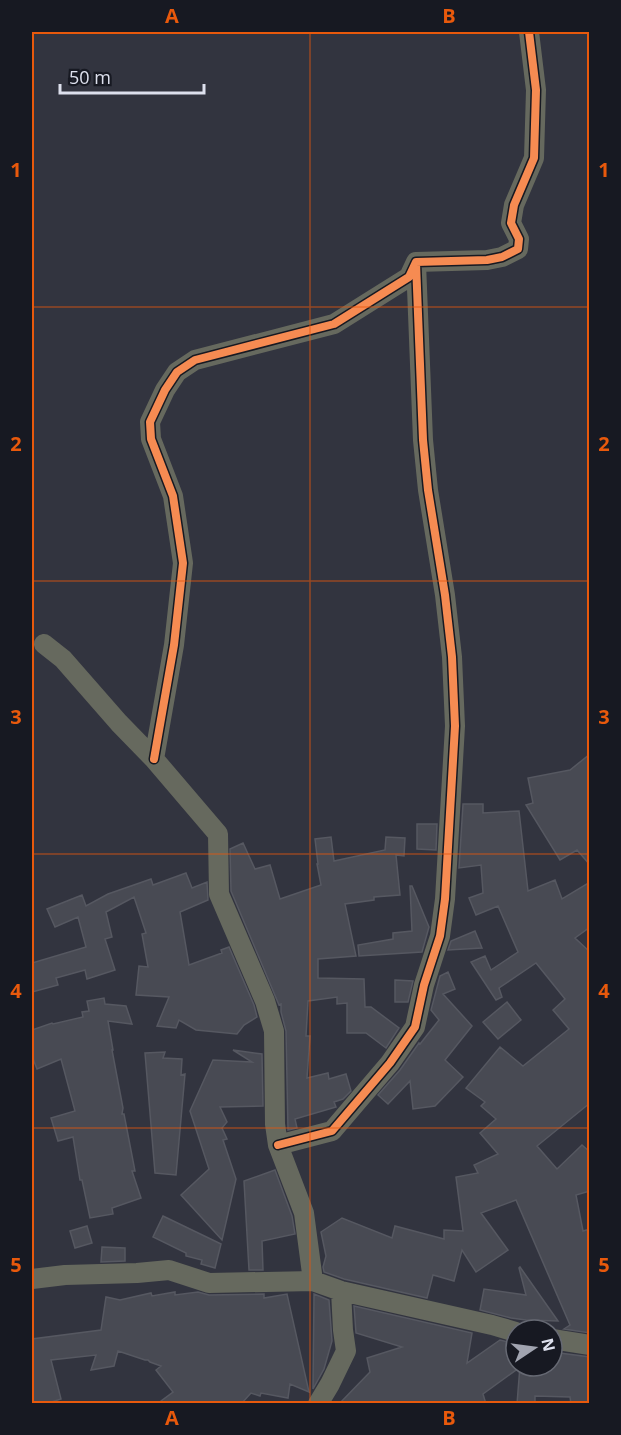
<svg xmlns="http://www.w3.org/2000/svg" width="621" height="1435" font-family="'Open Sans',sans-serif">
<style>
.building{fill:#484a53;stroke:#565861;stroke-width:1.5}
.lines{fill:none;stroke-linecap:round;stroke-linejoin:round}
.street{stroke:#66695e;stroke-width:20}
.cycleway-casing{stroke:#171922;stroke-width:11}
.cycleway{stroke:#f68b52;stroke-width:8}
.grid{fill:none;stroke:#e8590c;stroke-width:1.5;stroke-opacity:0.55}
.neatline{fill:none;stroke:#e8590c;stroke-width:2}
.grid-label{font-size:20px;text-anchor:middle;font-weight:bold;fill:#e8590c}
</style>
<rect width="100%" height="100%" fill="#32343f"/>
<path class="building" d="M590,754v111l-13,-15 -17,10 -34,-55 7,-2 -5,-25 42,-8z
M463,804h20v9l36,-2 9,80 27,-11 7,19 28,-17v45l-15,11 15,14v151l-53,43 20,23 25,-24 8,7v39l-14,4 7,36 7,-2v104l-26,-4 6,-4 -54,-125 -35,13 27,37 -32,22 -14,-22 -8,31 -21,-6 -6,23 -83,-19 -20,-7 -1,-5 3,-11 -5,-24 21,-14 50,20 3,-12 49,13v-9l19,1 -7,-54 22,-4 -4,-8 24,-11 -18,-21 16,-14 -15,-13 4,-4 -19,-14 34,-41 23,19 46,-37 -16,-19 12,-11 -29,-36 -37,25 3,9 -6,3 -25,-38 14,-6 6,14 27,-18 -20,-46 -22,9 -7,-17 14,-5 -2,-28 -22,3z
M417,824h20l-1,26 -19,-1z
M331,837l3,24 51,-11 1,-13 19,1 -1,18 -8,-1 4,40 -26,2v3l-29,4 11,52 -38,3v19l46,1 1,28h6l28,21 -13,20 -20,-15h-19v-30l-10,1v-7l-29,4 -2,35h4l-3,42 21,-5 1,6 17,-5 5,17 -8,8 -9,3 2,5 -41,12 2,9 -9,2 -2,-99 -5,-19v-8l-2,1 -48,-114 -1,-42 13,-6 12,26 15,-4 10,34 41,-14 -4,-21h1l-3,-25z
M186,873l6,15 15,-6 1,18 -28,12 9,53 33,-12 -1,-3 8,-3 25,58 3,12 -13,8 -7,9 -41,-4 -17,-10 -3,8 -19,-2 12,-29 -33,-2 3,-29 9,1 -6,-33 4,-1 -12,-36 -28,15 6,25 -7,2 10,31 -28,9 -2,-9 -29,8 2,7 -26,7v-29l54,-16 -8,-30 -23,10 -8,-18 35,-14 4,11 22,-12 43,-15 2,6z
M410,886h2l17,41 -7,25 -63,4 -1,-11 35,-6v-6l19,-2z
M475,931l7,17 -34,2 3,-9z
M448,972l7,17 -12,5 29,32 -27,34 18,17 -28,29 -22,3 -3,-28 -22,23 -10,-9 22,-25 19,-27 1,1 19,-24 -8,-10 9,-34z
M395,980l18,1 -5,21h-13z
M104,998l1,6 21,2 6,18 -24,-3 5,29h-1l11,58 -1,6h2l11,57h-3l9,27 -29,10 1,6 -23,4 -8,-38h-2l-7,-43 -15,4 -7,-23 24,-7 -14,-52 -24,10 -5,-13v-26l20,-7 1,1 30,-7 -1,-5 7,-1 -2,-10z
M507,1002l14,18 -23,19 -15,-17z
M233,1050l29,4 1,52 -43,1 7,15 -5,6 5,11 -4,1 13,39 -14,61 -41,-45 28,-26 -19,-58 23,-51 39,2z
M165,1052l-2,6 19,1 -1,16 4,-1 -9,101 -21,-2 -10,-120z
M275,1170l17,46 3,18 -33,7 1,29h-14l-5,-89z
M163,1216l58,28 -6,24 -14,-4 1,-4 -16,-4v-3l-33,-16z
M87,1226l5,17 -17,5 -5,-17z
M102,1247l23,1v13l-24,1z
M520,1267l38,54 -32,-1 -15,-2 -31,-8 4,-21 42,6 -7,-27z
M175,1292v3l23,-3 11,3 55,-1v4l23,-4 22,98 -19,-8 -2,14 -27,-5 -1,3 -9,-3 -10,11h-84l16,-12 -17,-22 5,-4 -11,-4 -2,-2h-3l-27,-9 -4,15 -23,4 5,-15 -45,5 10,39 -16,5h-13v-65l69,-9 5,-33 14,3 31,-7 1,3z
M314,1294l15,6 3,41 -8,28 -11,20z
M354,1306l118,27 -5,30 33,-23 16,4v26l-33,24 3,10h-147l31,-32 -3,-14 35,-11 -46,-14z
M552,1352l38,5v47h-19l-1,-7 -35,-1v8h-18l3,-38h32z"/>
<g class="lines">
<path class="street" d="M44,644l19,15 56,64 35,36 64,75 1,60 46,107 9,30 1,93 3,21 26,68 9,68
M154,759l20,-114 9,-82 -10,-67 -22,-57 -1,-17 15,-32 12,-18 18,-12 139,-36 75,-47 7,-15 71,-2 15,-3 16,-8 1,-10 -8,-16 3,-18 20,-47 2,-68 -7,-58
M278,1145l54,-14 58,-68 25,-36 9,-42 16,-49 5,-37 10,-173 -3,-69 -7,-62 -17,-105 -5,-50 -7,-177
M32,1279l33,-4 72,-2 32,-3 40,13 104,-2 28,10 151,34 24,7
M552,1339l38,6
M318,1404l12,-20 16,-33 -3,-21 -2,-39"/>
<defs>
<path id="cycleway" d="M154,759l20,-114 9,-82 -10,-67 -22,-57 -1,-17 15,-32 12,-18 18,-12 139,-36 75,-47 7,-15 71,-2 15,-3 16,-8 1,-10 -8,-16 3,-18 20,-47 2,-68 -7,-58
M278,1145l54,-14 58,-68 25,-36 9,-42 16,-49 5,-37 10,-173 -3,-69 -7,-62 -17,-105 -5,-50 -7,-177"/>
</defs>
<use href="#cycleway" class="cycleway-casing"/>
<use href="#cycleway" class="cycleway"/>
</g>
<path class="grid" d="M310,32v1372M32,307h558M32,581h558M32,854h558M32,1128h558"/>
<rect width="621" height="1435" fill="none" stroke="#171922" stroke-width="66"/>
<g transform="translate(534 1348) rotate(77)"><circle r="28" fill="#171922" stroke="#666973" stroke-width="1.5"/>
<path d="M0-4.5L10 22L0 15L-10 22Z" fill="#a1a4b0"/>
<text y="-9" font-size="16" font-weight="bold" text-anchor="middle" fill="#dde0ed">N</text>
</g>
<path d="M60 84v9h144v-9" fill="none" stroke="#dde0ed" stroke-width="3"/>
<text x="69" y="84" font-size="18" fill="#dde0ed" stroke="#171922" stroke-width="4.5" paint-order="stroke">50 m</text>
<rect x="33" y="33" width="555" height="1369" class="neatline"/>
<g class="grid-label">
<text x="172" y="23">A</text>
<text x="449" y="23">B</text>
<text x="16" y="177">1</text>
<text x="604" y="177">1</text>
<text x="16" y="451">2</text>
<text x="604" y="451">2</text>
<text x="16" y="724">3</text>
<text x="604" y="724">3</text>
<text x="16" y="998">4</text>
<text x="604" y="998">4</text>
<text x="16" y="1272">5</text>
<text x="604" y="1272">5</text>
<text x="172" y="1425">A</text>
<text x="449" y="1425">B</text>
</g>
</svg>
